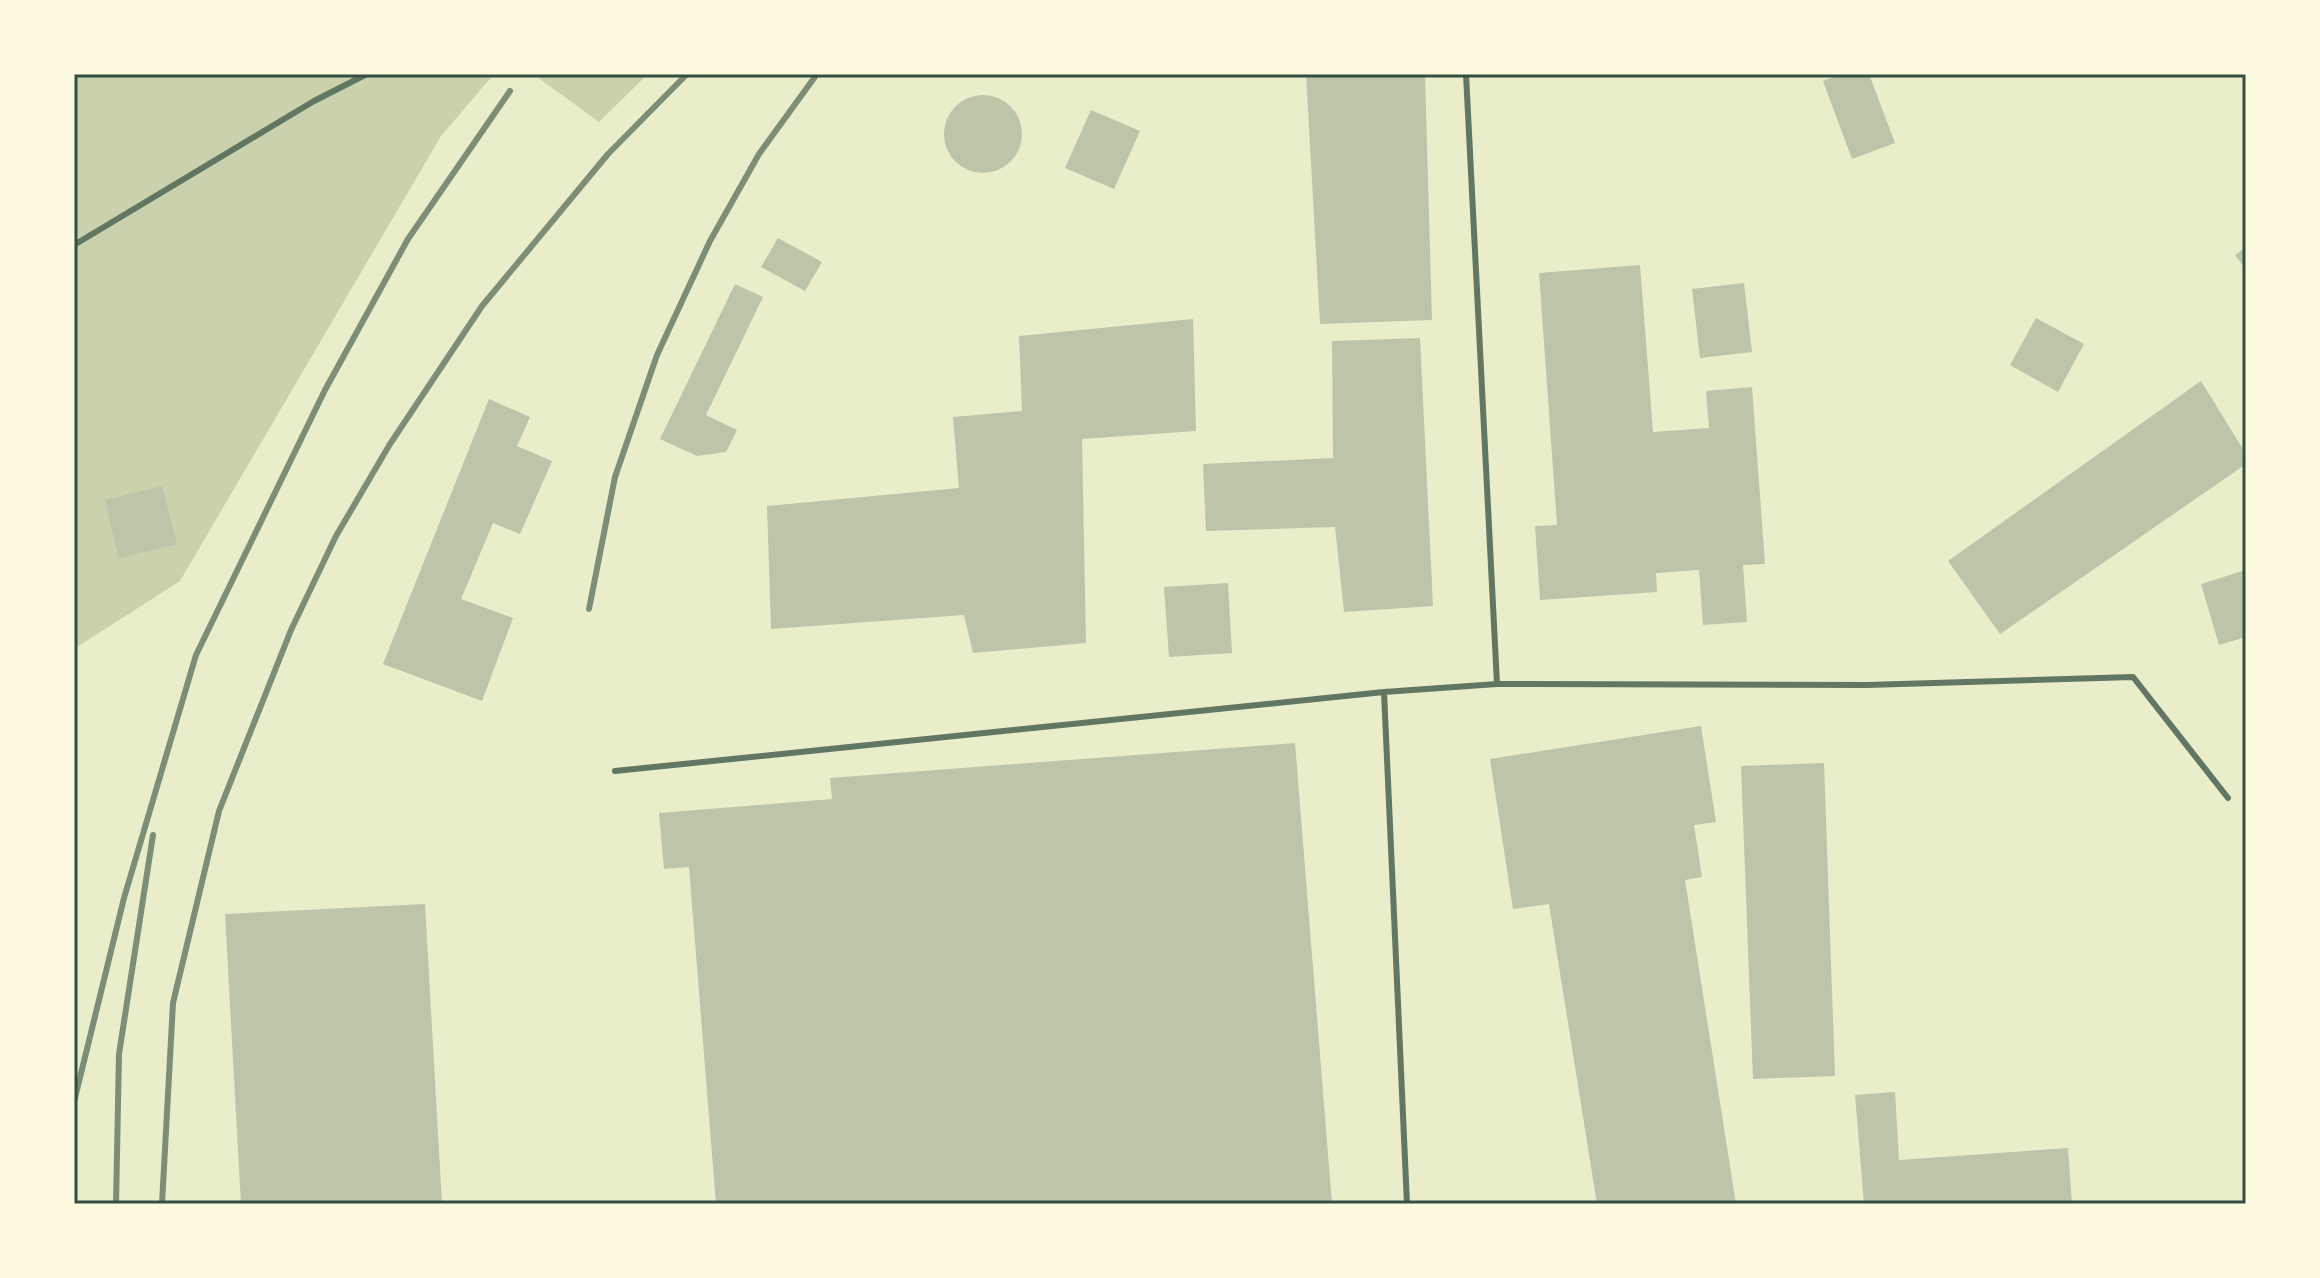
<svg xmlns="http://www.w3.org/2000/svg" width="2320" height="1278" font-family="'Golos Text',sans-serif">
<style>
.green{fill:#cad2ad}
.building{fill:#bcc5a7}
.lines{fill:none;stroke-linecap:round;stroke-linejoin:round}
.service{stroke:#617663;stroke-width:6}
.rail{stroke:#7c8e77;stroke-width:6}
.neatline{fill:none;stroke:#344e41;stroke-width:3}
</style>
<rect width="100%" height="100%" fill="#e9edc9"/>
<path class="green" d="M74,74h420l-53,62 -261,445 -106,68z
M533,74h115l-49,48z"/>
<path class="building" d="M1306,74h119l7,246 -112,4z
M1842,74h27l26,69 -43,16 -29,-78z
M944 134a39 39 0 1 1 78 0a39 39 0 1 1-78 0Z
M1091,110l49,21 -26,58 -49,-21z
M778,238l44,24 -17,29 -44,-24z
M2246,247v23l-11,-15z
M1640,265l13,167 56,-4 -3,-37 46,-4 13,177 -22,1 4,57 -44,3 -4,-55 -43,3 1,19 -117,8 -5,-74 22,-1 -18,-252z
M1744,283l8,69 -52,6 -8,-69z
M735,284l28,13 -57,118 31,15 -11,22 -29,4 -37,-17z
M2036,318l48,26 -26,48 -48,-27z
M1193,319l3,112 -114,8 4,204 -113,10 -9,-38 -193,14 -4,-123 192,-18 -6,-71 69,-6 -3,-75z
M1420,338l13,268 -89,6 -9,-85 -129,4 -3,-67 130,-6 -1,-117z
M2201,381l45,73v10l-246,170 -52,-73z
M489,399l41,18 -13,29 35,15 -32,73 -27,-11 -32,76 52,19 -31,83 -99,-37z
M162,486l15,58 -58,14 -14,-58z
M2246,570v67l-27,8 -18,-61z
M1228,583l4,70 -63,4 -5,-70z
M1701,726l15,96 -22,3 8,52 -17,3 51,324h-139l-48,-300 -36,5 -23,-150z
M1295,743l37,461h-616l-27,-337 -25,2 -5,-56 173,-14 -2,-21z
M1824,763l11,313 -82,3 -12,-313z
M425,904l17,300h-201l-16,-290z
M1895,1092l4,68 169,-12 4,56h-208l-9,-109z"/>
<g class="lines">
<path class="service" d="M1466,74l31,610
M74,245l240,-144 53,-27
M1384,692l23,512
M615,771l769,-79 113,-8 370,1 266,-8 95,121"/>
<path class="rail" d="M589,609l26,-132 42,-122 53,-114 49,-87 58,-80
M74,1102l50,-204 72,-243 129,-265 83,-151 102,-148
M116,1204l3,-150 34,-219
M162,1204l11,-201 46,-192 72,-181 45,-94 54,-92 92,-138 126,-152 79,-80"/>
</g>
<rect width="2320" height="1278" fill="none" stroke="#fefae0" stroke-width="152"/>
<rect x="76" y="76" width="2168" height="1126" class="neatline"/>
</svg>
